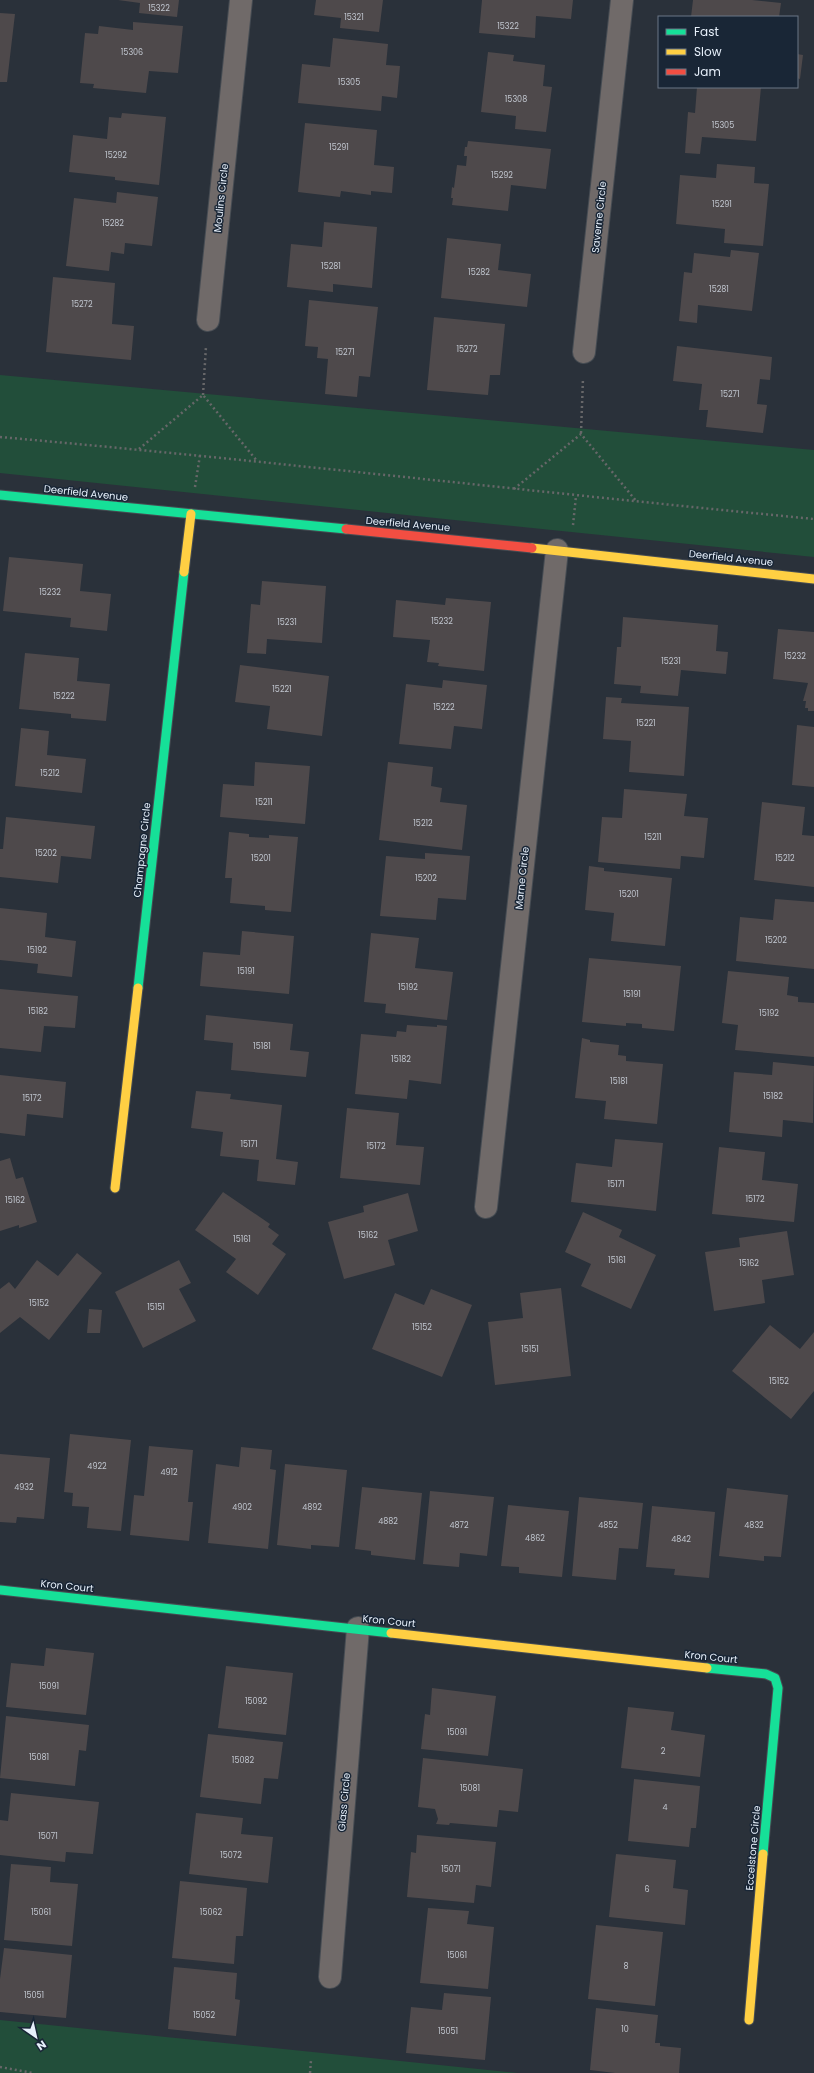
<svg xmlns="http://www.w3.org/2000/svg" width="814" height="2073" font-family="Poppins,sans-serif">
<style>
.green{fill:#224e3a}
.building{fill:#4e494b}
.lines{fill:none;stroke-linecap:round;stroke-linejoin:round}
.street-casing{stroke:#464c53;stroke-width:24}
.fast-casing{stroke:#464c53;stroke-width:11}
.slow-casing{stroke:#464c53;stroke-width:11}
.jam-casing{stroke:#464c53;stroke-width:11}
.path{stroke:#676769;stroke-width:2.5;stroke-dasharray:2 3;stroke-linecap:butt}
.street{stroke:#706a69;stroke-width:22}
.fast{stroke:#16e098;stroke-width:9}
.slow{stroke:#ffcf43;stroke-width:9}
.jam{stroke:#f24e42;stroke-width:9}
.labels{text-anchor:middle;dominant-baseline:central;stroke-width:3;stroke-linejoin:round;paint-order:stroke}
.number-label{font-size:8px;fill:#c1c6cf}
.street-label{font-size:10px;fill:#e7f0fb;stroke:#192636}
</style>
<rect width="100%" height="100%" fill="#2a313a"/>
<path class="green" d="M0,375l814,75v107l-814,-84z
M0,2020l518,53h-518z"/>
<path class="building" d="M118,0h61l-2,17 -38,-4 1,-10z
M316,0h67l-4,32 -39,-4 1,-10 -27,-3z
M482,0h91l-2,19 -35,-3 -1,22 -56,-5z
M693,0h59l29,3 -2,14h-88z
M0,13l15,1 -8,68h-7z
M133,22l50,4 -5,47 -29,-2 -3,22 -53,-5 1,-4 -14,-1 5,-50 13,1 1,-8 34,4z
M333,38l55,6 -2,21 14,1 -3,32 -15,-2 -1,15 -83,-8 4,-39 28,3z
M488,52l26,3 -1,6 32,4 -2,21 9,1 -6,45 -31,-3 1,-13 -35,-4z
M797,54l6,1 -3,24 -3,-1z
M697,87h64l-5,54 -54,-4 -2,17 -15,-1 3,-41 7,1z
M122,113l44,4 -7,68 -44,-5v-3l-46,-5 4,-37 34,4 2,-22 12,1z
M305,123l72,7 -3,35 20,2 -2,26 -21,-2v4l-30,-4 -1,6 -42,-5z
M468,141l83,8 -5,40 -35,-4 -3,26 -56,-6 1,-7h-2l1,-11 2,1 3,-23 9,1 1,-10h-3l1,-9h2z
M717,164l38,3 -1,16 15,1 -6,62 -39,-3 1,-14 -49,-5 4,-49 36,3z
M117,192l41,5 -6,49 -27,-3 -1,11 -13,-2 -2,19 -43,-5 8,-68 42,5z
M324,222l53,5 -5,61 -39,-4v8l-46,-5 4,-43 31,3z
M447,238l54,6 -3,26 33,4 -4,33 -86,-9z
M731,250l28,3 -7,58 -54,-6 -1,18 -18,-2 5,-49 8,1 2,-20 36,4z
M53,277l62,6 -3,41 22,2 -3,34 -85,-8z
M309,300l69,7 -8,70 -11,-1 -2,21 -32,-3 3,-35 -11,-1 1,-11 -13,-1z
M434,317l71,7 -5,51h-10l-2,20 -61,-5z
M677,346l95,11 -2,23 -10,-1 -3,25 10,1 -4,28 -57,-6 2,-17h-9l3,-26 -29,-3z
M9,557l74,7 -3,27 31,3 -4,37 -37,-4 1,-9 -68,-7z
M262,581l64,5 -4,57 -55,-4 -1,15 -19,-1 4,-49 9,1z
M446,598l45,4 -7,69 -46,-5 1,-3 -12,-1 3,-22 -37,-3 3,-37 49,5z
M623,617l95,8 -2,26 12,1 -2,22 -45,-4 -3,26 -38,-3 1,-7 -27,-2 3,-37h4z
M778,629l36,3v79h-6v-3h-3l1,-7h-3l5,-18 -35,-4z
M25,653l54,5 -2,23 33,3 -4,37 -35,-3v-4l-52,-5z
M240,665l89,11 -7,60 -55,-7 3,-23 -35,-4z
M443,680l44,5 -5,44 -28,-3 -3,23 -52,-5 7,-60 36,4z
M606,697l16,1 -1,5 68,4 -5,69 -55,-4 2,-31 -28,-2z
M797,725l17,2v60l-22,-2z
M21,728l28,3 -2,24 39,4 -4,34 -67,-7z
M255,762l55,4 -5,58 -85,-7 3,-33 31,2z
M388,762l45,5 -2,19 11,2 -2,14 27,3 -5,45 -83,-10z
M624,789l63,5 -3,22 24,2 -4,40 -23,-2 -1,13 -82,-7 4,-45 20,1z
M762,802l43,5 -3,28 12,1v51l-60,-7z
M6,817l89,9 -4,33 -30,-3 -3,27 -58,-6v-28h3z
M229,832l20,2v3l20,1v-3l29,2 -7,75 -26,-2v-4l-35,-3 2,-25h-7z
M425,853l45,3 -4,44 -28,-2 -2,22 -56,-4 6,-60 39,3z
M589,866l15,2v3l68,7 -7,68 -54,-5 3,-28 -29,-3z
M775,899l39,3v67l-78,-8 4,-44 33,3z
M0,908l47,5 -2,24 31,4 -4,36 -35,-4 1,-9 -38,-4z
M242,931l52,5 -5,58 -89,-8 3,-34 37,3z
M371,933l48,5 -4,30 38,4 -6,48 -62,-7 1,-9 -22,-2z
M589,958l92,8 -7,65 -32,-3v-4l-16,-1v3l-44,-4z
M728,971l61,6 -2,18 11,2v5l16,1v54l-79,-7 3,-25 -16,-2z
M0,989l78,7 -3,32 -31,-2 -3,26 -41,-4z
M206,1015l87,9 -3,26 19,2 -3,25 -75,-7 2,-27 -29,-3z
M407,1025l30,2v-2l10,1 -6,58 -32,-4 -2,19 -52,-5 6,-60 35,3 1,-6 9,1z
M582,1038l8,2v2l29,3 -1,10 8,1v5l37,3 -6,60 -53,-5 2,-18 -31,-3z
M773,1062l41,4 -1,57 -30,-3 -1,17 -53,-5 5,-60 38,3z
M0,1075l66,7 -3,36 -36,-4 -2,22 -25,-3z
M196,1091l35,3 -1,5 52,6 -6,54 22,3 -3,23 -38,-4 2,-21 -39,-4 3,-24 -32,-4z
M347,1108l52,5 -3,32 28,2 -4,38 -80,-7z
M615,1139l48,4 -7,68 -85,-9 5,-39 36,4z
M719,1147l46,5 -3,28 36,4 -4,38 -82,-8z
M10,1158l6,21 7,-2 14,45 -18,6v-3l-19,6v-70z
M223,1192l47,32 -2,3 11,8 -7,9 14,10 -28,41 -32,-23 10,-13 -41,-29z
M408,1193l10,38 -30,9 7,25 -51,14 -16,-57 36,-10 -1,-6z
M583,1212l39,18 -3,7 37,18 -25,54 -50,-23 10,-22 -26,-12z
M787,1231l7,44 -32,5 3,23 -51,8 -9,-59 35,-5 -1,-9z
M77,1253l25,20 -53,67 -29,-23 -20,16v-44l9,-7 6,7 22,-29 21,16z
M179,1260l12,23 -12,6 17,32 -53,27 -28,-56z
M561,1288l10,88 -76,9 -7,-63 35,-4 -3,-25z
M431,1289l41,16 -30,72 -70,-28 23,-56 29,12z
M89,1309l13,1 -2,23h-13z
M770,1325l30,24 14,-17v59l-23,28 -59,-48z
M70,1434l61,6 -10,91 -34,-3 2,-21 -17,-1 1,-13 -9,-1z
M149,1446l44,4 -5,52h5l-4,39 -59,-6 4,-40 10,1z
M241,1447l31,3 -2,19 6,1 -8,79 -60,-6 8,-79 23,3z
M0,1454l50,4 -6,61 -27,-2 -1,6 -16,-1z
M285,1464l62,6 -8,77 -28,-2v4l-34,-4z
M362,1487l60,6 -7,67 -44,-5v-4l-16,-2z
M727,1488l61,7 -7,62 -17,-1v5l-45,-5z
M430,1491l64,6 -7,59 -27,-3 -1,14 -36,-3z
M579,1497l64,6 -5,46 -19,-1 -3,32 -44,-4z
M508,1505l61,6 -7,66 -43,-4v-6l-18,-1z
M652,1506l63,6 -6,66 -35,-3 1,-6 -29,-2z
M46,1648l48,5 -8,62 -80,-8 5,-44 33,3z
M226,1666l67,7 -7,62 -68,-7z
M432,1688l64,8 -8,60 -67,-7 4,-35 5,1z
M628,1707l46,5 -3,18 34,5 -5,42 -79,-9z
M6,1716l83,9 -3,26 -7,-1 -4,36 -75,-8z
M208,1734l75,8 -5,37 -14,-1 -3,26 -61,-7z
M423,1758l100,11 -5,43 -19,-2 -2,17 -47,-4 -1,2 -13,-1 2,-5 -3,-10 -17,-2z
M634,1779l66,7 -4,42h-5l-2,19 -61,-6z
M11,1793l88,9 -6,52 -27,-2 -1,10 -65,-7v-35l8,1z
M196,1813l47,5 -2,16 32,3 -5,46 -79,-9z
M417,1835l79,7 -5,45 -15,-2 -2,18 -67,-6 4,-45 5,1z
M616,1854l60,6 -3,28 15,2 -3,35 -76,-8z
M11,1864l40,3 -1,15 28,2 -6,62 -68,-6z
M180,1881l67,7 -4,48h-7l-2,28 -62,-6z
M428,1908l41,3 -2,13 27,3 -6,62 -68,-6z
M596,1925l67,7 -8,74 -67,-7z
M4,1948l68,7 -6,63 -66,-6v-33z
M174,1967l63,6 -2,26 5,1 -4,36 -68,-7z
M444,1993l47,4 -6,63 -79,-7 5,-46 31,3z
M596,2008l62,7 -3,28h5v3l21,2 -2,25h-64l-25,-3z"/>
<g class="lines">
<defs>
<path id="street" d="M208,320l33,-320
M584,352l38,-352
M486,1207l71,-657
M330,1977l28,-349"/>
<path id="fast" d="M0,495l346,34
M138,988l46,-416
M0,1590l391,43
M707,1668l59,6 9,4 3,10 -15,166"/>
<path id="slow" d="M532,548l282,31
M184,572l7,-58
M115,1188l23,-200
M391,1633l316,35
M749,2020l14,-166"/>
<path id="jam" d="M346,529l186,19"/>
</defs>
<use href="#street" class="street-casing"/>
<use href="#fast" class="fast-casing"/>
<use href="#slow" class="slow-casing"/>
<use href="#jam" class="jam-casing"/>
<path class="path" d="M203,395l3,-49
M581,433l2,-55
M0,437c272,24 542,56 814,82
M139,449l64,-54 54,66
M195,487l5,-32
M514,489l67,-55 56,68
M573,525l3,-29
M0,2067l33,6
M310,2073l1,-13"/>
<use href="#street" class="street"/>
<use href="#fast" class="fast"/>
<use href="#slow" class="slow"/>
<use href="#jam" class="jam"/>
</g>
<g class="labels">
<g class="number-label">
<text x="159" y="8">15322</text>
<text x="354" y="17">15321</text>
<text x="508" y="26">15322</text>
<text x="132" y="52">15306</text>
<text x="349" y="82">15305</text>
<text x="516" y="99">15308</text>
<text x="723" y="125">15305</text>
<text x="339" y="147">15291</text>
<text x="116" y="155">15292</text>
<text x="502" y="175">15292</text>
<text x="722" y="204">15291</text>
<text x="113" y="223">15282</text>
<text x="331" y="266">15281</text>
<text x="479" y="272">15282</text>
<text x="719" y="289">15281</text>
<text x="82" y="304">15272</text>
<text x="467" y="349">15272</text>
<text x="345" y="352">15271</text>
<text x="730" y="394">15271</text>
<text x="50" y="592">15232</text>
<text x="442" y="621">15232</text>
<text x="287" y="622">15231</text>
<text x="795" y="656">15232</text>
<text x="671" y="661">15231</text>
<text x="282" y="689">15221</text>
<text x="64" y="696">15222</text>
<text x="444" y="707">15222</text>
<text x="646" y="723">15221</text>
<text x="50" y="773">15212</text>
<text x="264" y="802">15211</text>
<text x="423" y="823">15212</text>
<text x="653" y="837">15211</text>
<text x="46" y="853">15202</text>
<text x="261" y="858">15201</text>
<text x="785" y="858">15212</text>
<text x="426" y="878">15202</text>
<text x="629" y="894">15201</text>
<text x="776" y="940">15202</text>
<text x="37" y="950">15192</text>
<text x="246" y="971">15191</text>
<text x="408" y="987">15192</text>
<text x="632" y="994">15191</text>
<text x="38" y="1011">15182</text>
<text x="769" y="1013">15192</text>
<text x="262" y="1046">15181</text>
<text x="401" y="1059">15182</text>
<text x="619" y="1081">15181</text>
<text x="773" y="1096">15182</text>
<text x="32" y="1098">15172</text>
<text x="249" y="1144">15171</text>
<text x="376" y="1146">15172</text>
<text x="616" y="1184">15171</text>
<text x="755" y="1199">15172</text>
<text x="15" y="1200">15162</text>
<text x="368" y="1235">15162</text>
<text x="242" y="1239">15161</text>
<text x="617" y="1260">15161</text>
<text x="749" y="1263">15162</text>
<text x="39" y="1303">15152</text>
<text x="156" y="1307">15151</text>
<text x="422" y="1327">15152</text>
<text x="530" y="1349">15151</text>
<text x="779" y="1381">15152</text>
<text x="97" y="1466">4922</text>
<text x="169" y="1472">4912</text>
<text x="24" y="1487">4932</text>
<text x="242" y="1507">4902</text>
<text x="312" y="1507">4892</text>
<text x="388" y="1521">4882</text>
<text x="459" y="1525">4872</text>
<text x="608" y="1525">4852</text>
<text x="754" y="1525">4832</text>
<text x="535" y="1538">4862</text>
<text x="681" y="1539">4842</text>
<text x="49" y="1686">15091</text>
<text x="256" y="1701">15092</text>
<text x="457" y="1732">15091</text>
<text x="663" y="1751">2</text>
<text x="39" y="1757">15081</text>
<text x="243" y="1760">15082</text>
<text x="470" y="1788">15081</text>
<text x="665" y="1807">4</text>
<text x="48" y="1836">15071</text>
<text x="231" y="1855">15072</text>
<text x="451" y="1869">15071</text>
<text x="647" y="1889">6</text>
<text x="41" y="1912">15061</text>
<text x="211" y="1912">15062</text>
<text x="457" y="1955">15061</text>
<text x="626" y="1966">8</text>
<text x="34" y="1995">15051</text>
<text x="204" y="2015">15052</text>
<text x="625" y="2029">10</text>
<text x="448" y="2031">15051</text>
</g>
<g class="street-label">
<text transform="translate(221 198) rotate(-84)">Moulins Circle</text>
<text transform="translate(599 217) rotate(-84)">Saverne Circle</text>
<text transform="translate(86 493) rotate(6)">Deerfield Avenue</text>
<text transform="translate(408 524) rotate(5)">Deerfield Avenue</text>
<text transform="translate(731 558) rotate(6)">Deerfield Avenue</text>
<text transform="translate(142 850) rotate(-84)">Champagne Circle</text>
<text transform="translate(522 878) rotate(-84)">Marne Circle</text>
<text transform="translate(67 1586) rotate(6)">Kron Court</text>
<text transform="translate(389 1621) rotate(6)">Kron Court</text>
<text transform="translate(711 1657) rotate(6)">Kron Court</text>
<text transform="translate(344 1802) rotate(-85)">Glass Circle</text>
<text transform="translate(753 1848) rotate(-85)">Eccelstone Circle</text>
</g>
</g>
<rect x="658" y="16" width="140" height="72" fill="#192636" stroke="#6b7785"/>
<rect x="666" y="29" width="20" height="6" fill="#16e098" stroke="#6b7785"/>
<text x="694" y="36" font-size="12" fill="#e7f0fb">Fast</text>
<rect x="666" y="49" width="20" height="6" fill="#ffcf43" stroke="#6b7785"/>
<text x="694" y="56" font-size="12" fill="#e7f0fb">Slow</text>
<rect x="666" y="69" width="20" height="6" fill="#f24e42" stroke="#6b7785"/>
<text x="694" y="76" font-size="12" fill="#e7f0fb">Jam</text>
<g transform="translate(36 2037) rotate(146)" stroke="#192636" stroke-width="3" paint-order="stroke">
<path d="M0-3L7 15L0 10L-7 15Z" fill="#e7f0fb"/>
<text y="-6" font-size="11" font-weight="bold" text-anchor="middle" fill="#e7f0fb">N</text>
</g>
</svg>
